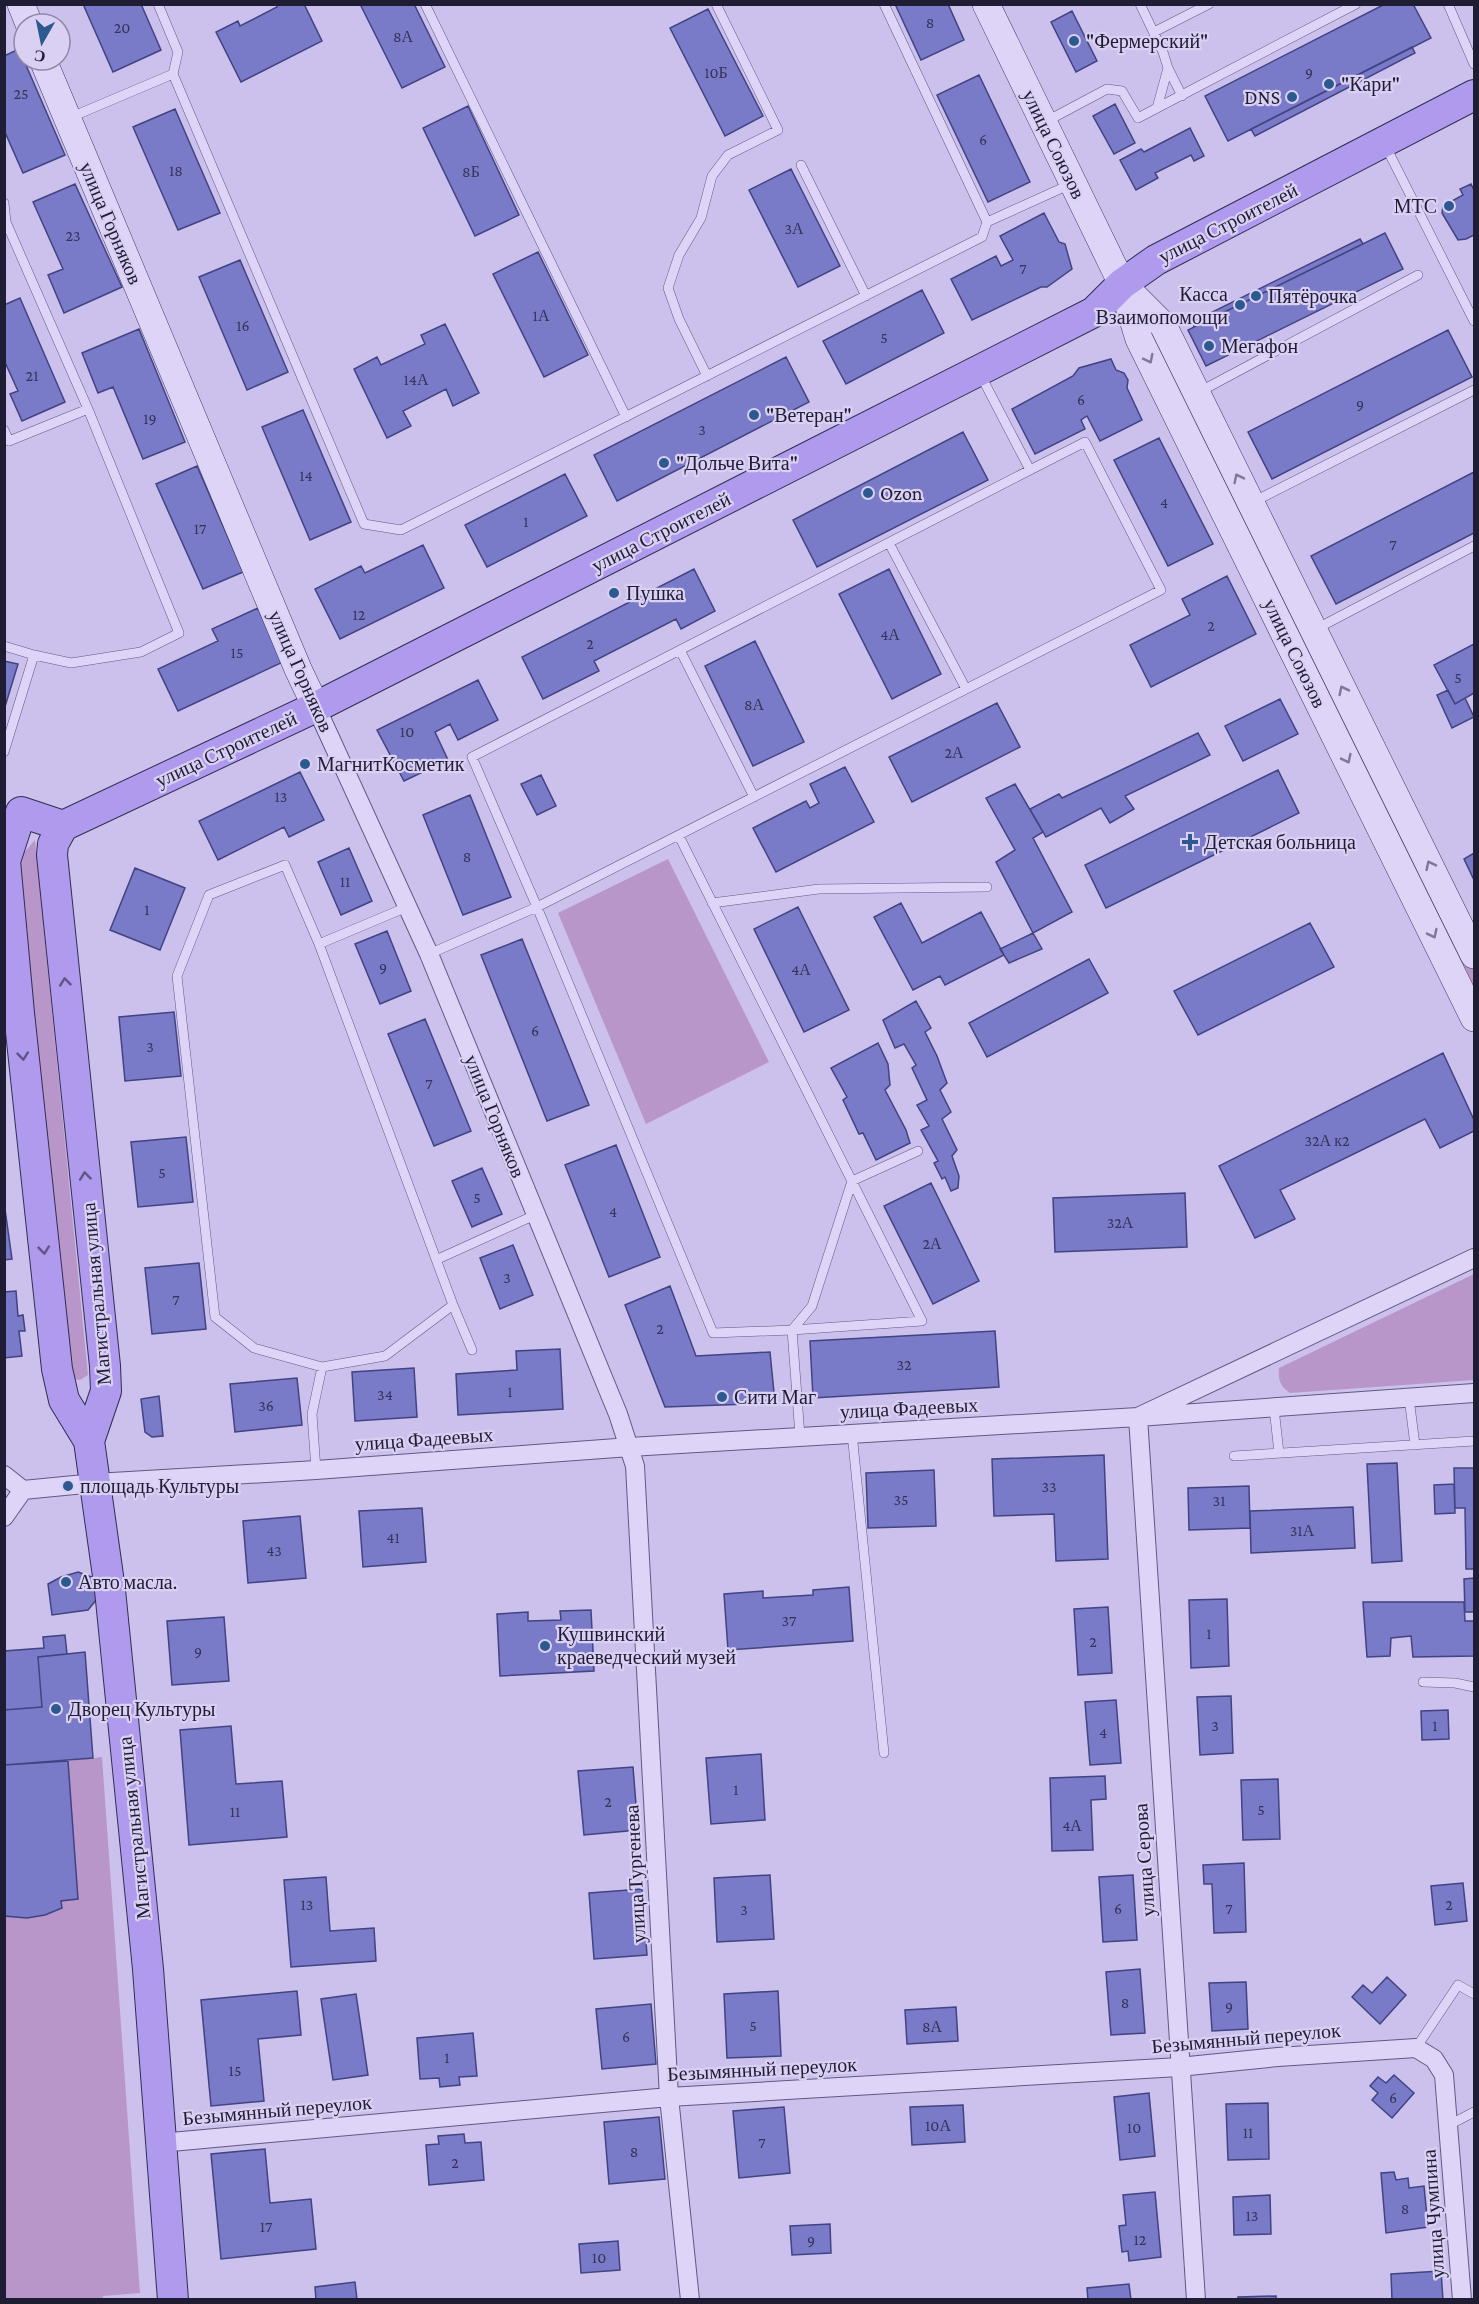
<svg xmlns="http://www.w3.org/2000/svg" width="1479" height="2304" font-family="'Crimson Pro',serif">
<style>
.green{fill:#b996c9}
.building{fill:#797ac8;stroke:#414382;stroke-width:1.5}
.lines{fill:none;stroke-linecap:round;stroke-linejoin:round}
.lane-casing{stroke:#5e5a84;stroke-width:10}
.street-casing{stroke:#5e5a84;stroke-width:20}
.secondary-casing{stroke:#403d66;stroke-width:28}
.primary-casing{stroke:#2f2e52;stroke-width:32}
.lane{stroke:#ddd4f7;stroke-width:9}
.street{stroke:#ddd4f7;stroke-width:18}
.secondary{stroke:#ddd4f7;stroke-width:27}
.primary{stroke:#af9aee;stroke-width:30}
.oneway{stroke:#7e7896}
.oneway2{stroke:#5f5588}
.poi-dot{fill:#2c5990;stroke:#dad0f3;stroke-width:2}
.labels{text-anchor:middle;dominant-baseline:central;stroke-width:4.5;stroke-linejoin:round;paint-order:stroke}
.number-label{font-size:16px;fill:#353459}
.poi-label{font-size:20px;fill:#1e1d34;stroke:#dad0f3;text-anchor:start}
.street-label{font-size:20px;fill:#1e1d34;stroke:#dad0f3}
</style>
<rect width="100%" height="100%" fill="#ccc1ec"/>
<path class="green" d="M1359,737l115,234v17l-121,-245z
M35,840l53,535 -8,5 -11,-2 -52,-504 4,-18z
M668,859l101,203 -123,62 -88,-211z
M1474,1274v106l-184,13c-10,-7 -12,-13 -11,-25z
M102,1757l38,536 -37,3v3h-98l-1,-383 23,2 18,-3 16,-14 17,-2 -10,-138z"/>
<path class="building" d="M83,4h58l20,46 -48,22z
M276,4h28l18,37 -81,41 -25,-50 22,-11 2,5 37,-19z
M360,4h54l31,63 -43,21z
M895,4h53l16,36 -43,20z
M1385,4h28l18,34 -203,103 -23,-45z
M708,9l55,107 -38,20 -55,-108z
M1072,11l25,50 -21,11 -25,-50z
M1412,47l3,6 -160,83 -4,-7z
M19,49l46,106 -42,18 -19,-43v-74z
M979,75l51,107 -42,20 -51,-107z
M1115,104l20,39 -21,11 -21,-38z
M468,106l51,109 -44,21 -52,-108z
M175,109l45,104 -42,17 -45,-103z
M1190,128l14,28 -10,5 -3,-6 -36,18 3,5 -22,12 -16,-30 21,-11 3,3z
M791,169l49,97 -42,21 -49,-97z
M75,184l47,103 -58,26 -16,-38 15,-6 -30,-67z
M1471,184l3,6v45l-8,4 -8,1 -16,-27 1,-7 20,-11 -3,-6z
M1044,213l15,29 6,2 7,25 -25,18h-6l-69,33 -21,-41 45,-23 5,10 12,-6 -13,-24z
M1385,233l18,36 -197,97 -18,-36z
M1360,239l3,5 -169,83 -2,-5z
M538,252l50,103 -44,22 -51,-103z
M240,260l48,112 -41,18 -48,-113z
M922,290l22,43 -98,51 -23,-43z
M20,298l45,104 -43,19 -12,-27 8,-3 -14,-31v-55z
M445,324l34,69 -26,13 -7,-17 -43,22 8,15 -24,12 -33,-69 23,-12 4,8 44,-21 -4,-9z
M139,329l46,113 -42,17 -30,-72 -15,6 -16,-40z
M1448,330l24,47 -200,102 -24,-47z
M786,357l23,45 -192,99 -23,-46z
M1111,359l5,11 8,3 4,7 -1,8 15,32 -42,21 -13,-25 -6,4 4,9 -50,25 -23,-45 61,-33 6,-8z
M303,410l48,112 -41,18 -48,-113z
M963,432l25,48 -171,87 -24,-47z
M1159,438l54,106 -45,22 -54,-106z
M197,466l46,106 -40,17 -47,-105z
M1474,472v61l-138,71 -25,-48z
M565,474l22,42 -100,51 -22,-42z
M423,545l21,43 -104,51 -25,-50 46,-23 4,7z
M694,569l21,42 -34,18 -5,-10 -82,42 5,10 -56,28 -21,-42z
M889,569l52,105 -49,25 -53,-105z
M1227,576l29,58 -105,53 -21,-42 60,-30 -8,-16z
M258,608l25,54 -105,49 -20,-42 60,-28 -6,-12z
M755,641l49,101 -51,24 -48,-100z
M1474,644v49l-19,11 -21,-39z
M4,661l14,3 -14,46z
M478,680l20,40 -40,20 -8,-16 -15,8 13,28 -44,21 -27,-51z
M1448,690l7,14 10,-6 9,19 -22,11 -15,-33z
M1280,699l18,35 -55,27 -18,-35z
M997,703l23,44 -108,55 -23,-45z
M1198,733l12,22 -85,41 9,13 -24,14 -9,-15 -55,29 -16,-28 29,-15 3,4 53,-25z
M845,767l29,55 -98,50 -23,-44 53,-27 4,7 9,-5 -9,-19z
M1278,770l21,43 -193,95 -21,-43z
M300,772l24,48 -35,17 -5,-10 -66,33 -19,-39z
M541,775l15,31 -19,9 -16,-31z
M1015,784l28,48 -10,6 39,74 -39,21 -37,-71 19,-12 -29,-52z
M470,795l41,102 -48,18 -40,-100z
M349,848l23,53 -31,14 -23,-53z
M1474,853v27l-10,-21z
M135,868l50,20 -25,62 -50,-20z
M901,903l21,40 59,-31 23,43 -59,30 -5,-9 -27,14 -39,-73z
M798,907l51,103 -45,22 -50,-103z
M1310,923l24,44 -136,68 -24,-44z
M387,931l24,60 -31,13 -25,-60z
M1033,933l9,16 -33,14 -9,-14z
M522,939l67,166 -42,16 -66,-166z
M1089,959l19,34 -121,64 -18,-34z
M916,1001l15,27 -6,4 12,24 10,27 -7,7 11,22 -9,7 15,31 -5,6 7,20 -1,12 -7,3 -6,-14 -3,2 -8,-16 4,-2 -17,-31 8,-4 -12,-21 10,-5 -15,-32 4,-3 -12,-21 -9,4 -12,-28z
M174,1012l7,64 -56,5 -6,-64z
M425,1019l46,112 -37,15 -46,-112z
M878,1043l10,21 2,21 -5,5 21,40 4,13 -34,17 -13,-27 -4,1 -16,-34 4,-3 -16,-29z
M1443,1053l31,67v11l-34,17 -15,-29 -145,71 15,29 -40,19 -36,-72z
M186,1137l7,65 -55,5 -7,-65z
M616,1145l44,112 -51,20 -44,-112z
M482,1168l20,46 -30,13 -20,-46z
M931,1183l48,98 -46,23 -49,-98z
M1185,1193l2,54 -132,5 -2,-54z
M4,1202l8,57 -8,1z
M513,1245l20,50 -33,14 -20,-51z
M199,1263l7,66 -54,5 -7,-66z
M670,1286l26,70 74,-4 5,51 -110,4 -40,-102z
M16,1291l2,25 5,-1 2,16h-6l3,25 -18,2v-66z
M995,1331l4,56 -186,11 -3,-57z
M560,1349l3,60 -105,6 -2,-41 61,-4 -1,-19z
M414,1368l3,49 -62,4 -3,-49z
M297,1378l5,47 -67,7 -5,-48z
M159,1396l4,40 -11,1 -7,-5 -4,-33z
M1104,1455l4,104 -52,2 -2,-47 -60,2 -2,-57z
M1397,1463l5,98 -30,2 -5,-99z
M1454,1468h20v101h-8l-1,-61h-10z
M934,1470l2,56 -68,2 -2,-55z
M1454,1484l1,29 -20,1 -1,-29z
M1249,1486l1,42 -61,2 -1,-42z
M1353,1507l2,41 -104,5 -1,-42z
M422,1508l4,54 -63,5 -4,-56z
M300,1516l6,62 -58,5 -5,-62z
M78,1572l14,5 5,22 -9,11 -36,5 -4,-31 13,-7z
M1474,1578v34h-9l-1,-33z
M849,1587l4,54 -125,9 -4,-56 39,-3v7l50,-3v-5z
M1227,1599l2,67 -38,2 -2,-68z
M1363,1602h101l1,19h9v35l-61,1 -2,-21 -20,2 -1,18 -23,1z
M1108,1607l4,66 -34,2 -4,-66z
M591,1610l3,61 -94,5 -3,-62 31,-2v9l33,-1 -1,-9z
M224,1617l5,64 -57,4 -5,-64z
M65,1635l2,19 -29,3 4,50 -38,3v-59l40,-3 -1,-11z
M85,1652l8,106 -89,7v-55l38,-3 -4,-50z
M1231,1696l2,57 -33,2 -3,-58z
M1116,1700l5,63 -31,2 -5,-63z
M1448,1710l1,29 -27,1 -1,-29z
M231,1726l5,58 46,-3 5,56 -98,8 -9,-115z
M761,1754l4,66 -54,4 -5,-66z
M68,1761l10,138 -17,2 1,7 -17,7 -18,3 -23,-2v-151z
M633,1767l5,63 -54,5 -6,-64z
M1105,1776l1,23 -15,1 2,50 -41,1 -2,-73z
M1278,1779l2,60 -37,1 -2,-60z
M1244,1863l2,69 -32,1 -2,-49h-8l-1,-19z
M770,1875l4,64 -57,3 -3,-64z
M1133,1875l4,65 -34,2 -4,-65z
M326,1877l4,54 44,-3 2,33 -85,6 -7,-87z
M1463,1883l4,38 -32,4 -4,-39z
M642,1889l5,66 -53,4 -5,-66z
M1140,1969l5,64 -34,2 -5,-63z
M1387,1977l19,18 -26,29 -28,-27 11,-12 9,8z
M1246,1982l2,47 -36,2 -3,-48z
M297,1991l4,44 -43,4 6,62 -53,5 -10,-106z
M778,1991l3,65 -54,2 -3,-64z
M356,1994l12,81 -35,5 -12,-81z
M651,2004l5,60 -54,5 -6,-60z
M956,2007l2,34 -51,3 -2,-34z
M473,2033l4,43 -18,1 1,8 -20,2 -1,-9 -19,1 -3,-41z
M1394,2075l20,18 -22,25 -20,-18 6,-7 -8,-7 8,-9 8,6z
M1149,2093l6,63 -35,4 -6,-63z
M1268,2103l1,56 -41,1 -2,-56z
M963,2105l2,37 -53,3 -2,-38z
M784,2107l6,66 -51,5 -6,-67z
M659,2117l6,62 -56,5 -5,-62z
M464,2134l1,9 16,-1 3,38 -55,5 -3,-40 13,-1 -1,-8z
M265,2149l5,54 41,-4 5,50 -95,10 -10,-105z
M1394,2172l2,8 12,-2 1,10 15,-2 4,41 -42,6 -5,-60z
M1155,2192l6,65 -32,4 -1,-10 -6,1 -3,-26 7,-1 -3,-30z
M1270,2195l1,39 -37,1 -1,-38z
M830,2224l1,29 -39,2 -2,-29z
M618,2241l2,29 -39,3 -2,-29z
M1441,2271l2,29h-51l-1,-26z
M355,2282l2,18h-41l-1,-13z
M1129,2284l2,16h-43l-1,-12z
M1276,2296v4h-38v-3z"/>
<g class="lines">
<defs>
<path id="lane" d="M158,4l20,48 -5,22
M425,4l201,413
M884,4l103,218 84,-38
M1448,4l26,60
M1154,32l55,-28
M1168,68l14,28
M1157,108l199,-104
M69,118l104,-44 191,450 37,6 581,-293 5,-15
M1045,122l62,-33 15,2 16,27 19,-10 11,-40 -5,-16 -23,-48
M1385,145l89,176
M801,165l65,131
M4,203l2,19 82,187 91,224 -38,19 -70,11 -37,-8
M707,376l-28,-57 -11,-31 11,-33 22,-37 11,-42 16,-21 50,-25 -62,-126
M1199,392l219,-117
M4,430l5,11 79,-32
M1253,502l221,-112
M889,543l77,146
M1316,629l158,-83
M4,646l30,9 -30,97
M680,650l74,147
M679,836l243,485 -130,9
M712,903l107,-14 168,-2
M319,944l134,361 -68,51 -63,11 -68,-19 -39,-31 -38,-341 32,-81 76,-30 34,79 88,-37
M429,954l108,-47 624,-317 -76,-148 -55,28 -50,-96
M438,1259l97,-44
M453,1305l19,45
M792,1330l20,-24 40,-125 66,-30
M1409,1398l6,47
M1274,1408l5,45
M852,1433l32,320
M800,1436l-8,-106 -79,3 -176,-426 -65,-150 558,-287
M1234,1456l240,-15
M316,1470l-4,-56 10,-47
M1423,1682l32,1 19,4
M1416,2048l42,-63 16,9
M1449,2125l25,-13"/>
<path id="street" d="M316,707l113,247 189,460 17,52 34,631 21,203
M4,1475l19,15
M4,1517l19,-27 72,-7 221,-13 314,-23 508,-30 336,-24
M160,2143l509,-46 510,-30 99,-10 138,-9 18,11 10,16 18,225
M1196,2300l-58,-883 336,-159"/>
<path id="secondary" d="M21,4l8,20
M986,4l136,280 17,55 335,679
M43,60l255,609 18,38
M1125,287l38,38 311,630"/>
<path id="primary" d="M63,826l-10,18 -1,11 53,511 1,25 -17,50 21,149 38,379 25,331
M89,1441l-25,-41 -7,-31 -38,-356 -14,-152 16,-49 42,14 253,-119 778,-395 28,-28 34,-24 318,-165"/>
</defs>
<use href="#lane" class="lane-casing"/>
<use href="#street" class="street-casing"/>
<use href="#secondary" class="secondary-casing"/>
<use href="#primary" class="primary-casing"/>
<use href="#lane" class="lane"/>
<use href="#street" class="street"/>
<use href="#secondary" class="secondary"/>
<use href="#primary" class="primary"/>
</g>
<defs><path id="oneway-chevron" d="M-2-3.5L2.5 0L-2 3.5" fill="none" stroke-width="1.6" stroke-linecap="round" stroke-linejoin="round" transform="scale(1.5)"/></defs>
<g class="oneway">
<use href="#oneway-chevron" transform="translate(1149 359) rotate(63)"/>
<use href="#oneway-chevron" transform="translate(1238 478) rotate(-116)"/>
<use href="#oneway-chevron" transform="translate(1343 690) rotate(-116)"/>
<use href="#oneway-chevron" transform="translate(1347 759) rotate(64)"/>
<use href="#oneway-chevron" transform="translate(1430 865) rotate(-116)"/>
<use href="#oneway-chevron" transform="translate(1433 934) rotate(64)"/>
</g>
<g class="oneway2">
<use href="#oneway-chevron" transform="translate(65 982) rotate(-96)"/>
<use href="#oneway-chevron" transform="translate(23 1056) rotate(84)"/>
<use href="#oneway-chevron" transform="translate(85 1176) rotate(-96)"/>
<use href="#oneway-chevron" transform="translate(44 1250) rotate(84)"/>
</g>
<g class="poi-dot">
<circle cx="1074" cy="41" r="6"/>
<circle cx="1329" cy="84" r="6"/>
<circle cx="1292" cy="97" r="6"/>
<circle cx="1449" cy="206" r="6"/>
<circle cx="1256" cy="296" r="6"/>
<circle cx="1240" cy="305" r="6"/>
<circle cx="1209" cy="346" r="6"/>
<circle cx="754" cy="415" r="6"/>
<circle cx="664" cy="463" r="6"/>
<circle cx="868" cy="493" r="6"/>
<circle cx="614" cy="593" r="6"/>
<circle cx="305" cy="764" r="6"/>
<path d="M1187 833h6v6h6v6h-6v6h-6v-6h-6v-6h6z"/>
<circle cx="722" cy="1397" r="6"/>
<circle cx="68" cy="1486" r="6"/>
<circle cx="66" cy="1582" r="6"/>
<circle cx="545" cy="1646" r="6"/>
<circle cx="56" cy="1709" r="6"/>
</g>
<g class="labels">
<g class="number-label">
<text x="930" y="22">8</text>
<text x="122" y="27">20</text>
<text x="403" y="36">8А</text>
<text x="716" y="72">10Б</text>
<text x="1309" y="72">9</text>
<text x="21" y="93">25</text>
<text x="983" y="139">6</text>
<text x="176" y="170">18</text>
<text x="471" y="171">8Б</text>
<text x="794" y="228">3А</text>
<text x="73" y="235">23</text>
<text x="1023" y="268">7</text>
<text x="541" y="315">1А</text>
<text x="243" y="325">16</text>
<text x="884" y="337">5</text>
<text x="32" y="375">21</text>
<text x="416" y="379">14А</text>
<text x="1081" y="399">6</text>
<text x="1360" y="404">9</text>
<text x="150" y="418">19</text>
<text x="702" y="429">3</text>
<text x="306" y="475">14</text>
<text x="1164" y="502">4</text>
<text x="526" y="521">1</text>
<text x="200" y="528">17</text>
<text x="1393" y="544">7</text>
<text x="359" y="614">12</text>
<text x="1211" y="625">2</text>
<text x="890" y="634">4А</text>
<text x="590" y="643">2</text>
<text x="237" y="652">15</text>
<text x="1458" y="677">5</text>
<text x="754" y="704">8А</text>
<text x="407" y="731">10</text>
<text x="954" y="752">2А</text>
<text x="281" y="796">13</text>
<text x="467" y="856">8</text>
<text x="345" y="881">11</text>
<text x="147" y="909">1</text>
<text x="383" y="967">9</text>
<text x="801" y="969">4А</text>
<text x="535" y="1030">6</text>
<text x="150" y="1046">3</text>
<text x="429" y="1083">7</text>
<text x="1327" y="1140">32А к2</text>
<text x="162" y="1172">5</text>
<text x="477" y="1197">5</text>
<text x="613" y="1211">4</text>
<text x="1120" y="1222">32А</text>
<text x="932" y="1243">2А</text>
<text x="507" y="1277">3</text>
<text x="176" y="1299">7</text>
<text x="660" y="1328">2</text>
<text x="904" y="1364">32</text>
<text x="510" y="1391">1</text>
<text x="385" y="1394">34</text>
<text x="266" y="1405">36</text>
<text x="1049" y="1486">33</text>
<text x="901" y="1499">35</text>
<text x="1219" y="1500">31</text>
<text x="1302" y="1530">31А</text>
<text x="393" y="1537">41</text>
<text x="274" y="1550">43</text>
<text x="789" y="1620">37</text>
<text x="1209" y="1633">1</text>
<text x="1093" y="1641">2</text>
<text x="198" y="1651">9</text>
<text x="1215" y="1725">3</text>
<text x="1435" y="1725">1</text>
<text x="1103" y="1732">4</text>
<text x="736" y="1789">1</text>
<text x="608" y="1801">2</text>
<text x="1261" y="1809">5</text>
<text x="235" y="1811">11</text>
<text x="1072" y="1825">4А</text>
<text x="307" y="1904">13</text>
<text x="1449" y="1904">2</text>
<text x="1118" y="1908">6</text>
<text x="1229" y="1908">7</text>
<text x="744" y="1909">3</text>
<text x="1125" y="2002">8</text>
<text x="1229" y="2006">9</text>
<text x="753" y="2025">5</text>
<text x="932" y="2026">8А</text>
<text x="626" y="2036">6</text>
<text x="447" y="2057">1</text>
<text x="235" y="2070">15</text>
<text x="1393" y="2097">6</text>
<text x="938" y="2125">10А</text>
<text x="1134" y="2127">10</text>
<text x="1248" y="2132">11</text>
<text x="762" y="2142">7</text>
<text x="634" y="2151">8</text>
<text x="455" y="2162">2</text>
<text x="1405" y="2208">8</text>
<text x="1252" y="2215">13</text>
<text x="266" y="2226">17</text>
<text x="1140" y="2239">12</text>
<text x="811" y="2240">9</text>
<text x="599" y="2257">10</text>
</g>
<g class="poi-label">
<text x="1086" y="41">"Фермерский"</text>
<text x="1341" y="84">"Кари"</text>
<text x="1280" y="97" text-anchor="end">DNS</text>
<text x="1437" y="206" text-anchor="end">МТС</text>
<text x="1228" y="294" text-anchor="end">Касса<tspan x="1228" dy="23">Взаимопомощи</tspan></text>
<text x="1268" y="296">Пятёрочка</text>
<text x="1221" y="346">Мегафон</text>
<text x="766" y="415">"Ветеран"</text>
<text x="676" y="463">"Дольче Вита"</text>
<text x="880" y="493">Ozon</text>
<text x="626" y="593">Пушка</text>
<text x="317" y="764">МагнитКосметик</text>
<text x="1204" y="842">Детская больница</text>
<text x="734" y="1397">Сити Маг</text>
<text x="80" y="1486">площадь Культуры</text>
<text x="78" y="1582">Авто масла.</text>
<text x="557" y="1634">Кушвинский<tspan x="557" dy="23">краеведческий музей</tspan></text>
<text x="68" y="1709">Дворец Культуры</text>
</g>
<g class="street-label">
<text transform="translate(1054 144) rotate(64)">улица Союзов</text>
<text transform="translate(111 223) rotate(67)">улица Горняков</text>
<text transform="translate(1228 223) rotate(-27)">улица Строителей</text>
<text transform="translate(661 532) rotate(-27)">улица Строителей</text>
<text transform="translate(1295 653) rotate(64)">улица Союзов</text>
<text transform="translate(301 671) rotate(66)">улица Горняков</text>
<text transform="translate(226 749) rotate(-25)">улица Строителей</text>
<text transform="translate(495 1116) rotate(68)">улица Горняков</text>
<text transform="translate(96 1294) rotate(-95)">Магистральная улица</text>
<text transform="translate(909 1408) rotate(-3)">улица Фадеевых</text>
<text transform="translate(424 1439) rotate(-4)">улица Фадеевых</text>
<text transform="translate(134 1828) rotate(-96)">Магистральная улица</text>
<text transform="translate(1144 1860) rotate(-94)">улица Серова</text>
<text transform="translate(635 1874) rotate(-93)">улица Тургенева</text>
<text transform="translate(1246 2038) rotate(-5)">Безымянный переулок</text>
<text transform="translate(762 2069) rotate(-3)">Безымянный переулок</text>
<text transform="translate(277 2110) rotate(-5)">Безымянный переулок</text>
<text transform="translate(1433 2214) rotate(-94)">улица Чумпина</text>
</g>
</g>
<rect width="1479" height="2304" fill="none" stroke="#1e1d34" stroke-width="12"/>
<g transform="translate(42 42) rotate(189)"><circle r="28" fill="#dad0f3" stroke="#8f88a7" stroke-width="1.5"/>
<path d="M0-4.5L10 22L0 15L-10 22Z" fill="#2c5990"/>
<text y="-9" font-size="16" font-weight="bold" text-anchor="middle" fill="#1e1d34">С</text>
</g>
</svg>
